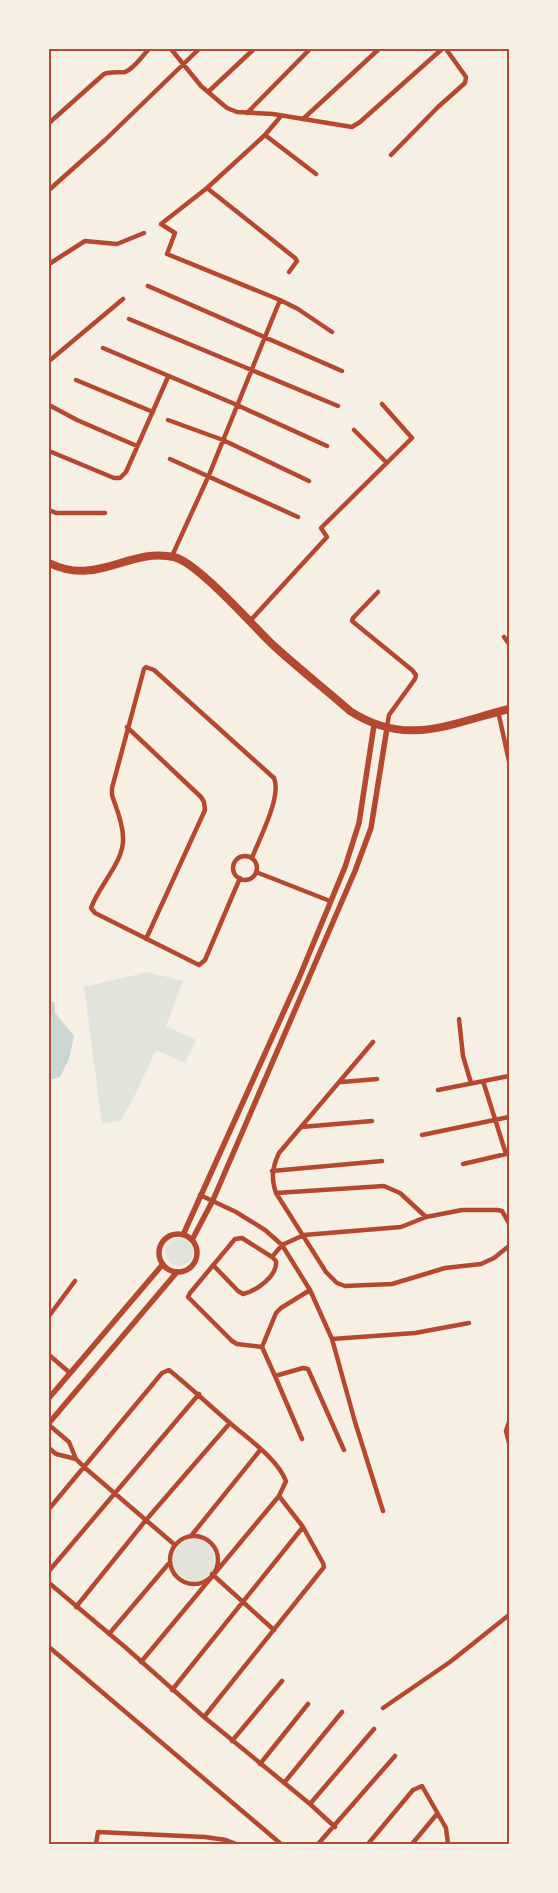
<svg xmlns="http://www.w3.org/2000/svg" width="558" height="1893" font-family="Roboto,sans-serif">
<style>
.green{fill:#e2e4dc}
.water{fill:#c9d6d2}
.lines{fill:none;stroke-linecap:round;stroke-linejoin:round}
.minor{stroke:#b5482f;stroke-width:4.5}
.tertiary{stroke:#b5482f;stroke-width:5.5}
.trunk{stroke:#b5482f;stroke-width:8}
.neatline{fill:none;stroke:#b5482f;stroke-width:2}
</style>
<rect width="100%" height="100%" fill="#f6efe4"/>
<path class="green" d="M148,972l35,9 -17,45 30,14 -11,23 -29,-13 -23,49 -13,22 -18,3 -18,-137z
M165 1252a14 14 0 1 1 28 0a14 14 0 1 1-28 0Z
M173 1560a21 21 0 1 1 42 0a21 21 0 1 1-42 0Z"/>
<path class="water" d="M49,1000l6,3v10l19,23 -5,23 -9,18 -11,3z"/>
<g class="lines">
<path class="minor" d="M171,49l30,37 26,22 10,4 36,2 79,13 8,-5 82,-73
M208,92l46,-43
M247,113l63,-64
M303,119l76,-70
M49,123l55,-49c8,-3 14,-1 21,-2 9,-3 17,-16 24,-23
M265,135l51,39
M391,155l47,-48 27,-24 1,-6 -20,-28
M207,188l88,70 2,3 -8,11
M49,190l56,-50 94,-91
M49,264l36,-23 32,3 27,-11
M148,286l194,85
M280,300l-113,-46 8,-21 -14,-9 46,-36 58,-53 16,-19
M129,319l209,87
M103,348l134,57 90,41
M49,361l74,-62
M76,380l77,32
M49,405l28,15 60,26
M168,420l55,20 86,41
M354,430l33,33
M49,451l65,27h6l6,-6 42,-95
M170,459l128,58
M49,510l7,3h49
M172,556l37,-81 71,-175 18,9 34,23
M378,592l-25,26 -1,3 60,49 4,5 -1,4 -26,36 -2,12
M250,621l77,-84 -6,-9 91,-90 -30,-34
M504,637l5,7
M498,711l11,50
M127,727l74,70 3,5 1,8 -59,129
M233 868a12 12 0 1 1 24 0a12 12 0 1 1-24 0Z
M256,872l74,29
M240,878l-35,82 -6,5 -104,-52 -4,-5c8,-23 34,-47 32,-71 0,-14 -7,-29 -11,-42v-7l32,-119 2,-2 8,3 120,108c8,19 -15,61 -22,80
M459,1019l4,37 8,27
M373,1042l-94,111c-7,15 -8,25 -3,40l50,79 11,11 8,3 47,-2 53,-16 36,-4 13,-6 15,-12
M342,1082l35,-3
M438,1090l71,-14
M301,1127l71,-6
M422,1135l87,-18
M463,1164l43,-10 -23,-73
M272,1171l110,-10
M276,1193l108,-7 16,7 26,24
M200,1195l36,17 29,18 17,15 28,45 22,49
M272,1257l10,-12 22,-10 97,-8 25,-10 36,-7h35l5,1 7,12
M213,1265l25,26 5,3c13,-3 35,-18 33,-33l-4,-4 -30,-19 -7,1 -45,54 -2,4 44,44 5,3 25,3
M310,1290l-29,18 -5,5 -14,34 13,29 28,-8 5,1 36,81
M49,1316l26,-35
M49,1355l21,18
M275,1376l27,63
M509,1422l-3,9 3,12
M49,1425l20,17 7,17 8,8 91,78
M49,1448l7,6 20,5
M49,1509l113,-136 7,-3c21,17 40,35 61,53 18,16 47,35 56,58l-7,15 -138,166
M383,1511l-28,-89 -23,-83 83,-6 54,-10
M191,1536l70,-87
M170 1560a24 24 0 1 1 48 0a24 24 0 1 1-48 0Z
M49,1571l150,-177
M212,1574l62,56
M49,1583l76,64 79,70 106,87 25,23
M76,1607l70,-87 84,-97
M109,1634l61,-72
M49,1647l232,197
M172,1690l131,-163
M383,1708l67,-46 59,-47
M204,1717l120,-150 -1,-4 -20,-36 -24,-31
M232,1741l50,-60
M260,1764l48,-60
M284,1783l58,-71
M310,1804l64,-75
M96,1844l2,-12 107,5 21,3 10,4
M318,1844l77,-88
M368,1844l45,-54 9,-4 24,42 2,16
M412,1844l25,-30"/>
<path class="tertiary" d="M159 1253a19 19 0 1 1 38 0a19 19 0 1 1-38 0Z
M183,1235l116,-257 46,-111 14,-44 15,-98
M192,1240l21,-40 142,-329 16,-43 16,-100
M49,1398l114,-134
M49,1423l128,-151"/>
<path class="trunk" d="M49,563c49,24 80,-16 125,-6 23,5 79,69 99,88 25,23 52,44 77,66 57,37 101,12 159,-2"/>
</g>
<rect width="558" height="1893" fill="none" stroke="#f6efe4" stroke-width="100"/>
<rect x="50" y="50" width="458" height="1793" class="neatline"/>
</svg>
